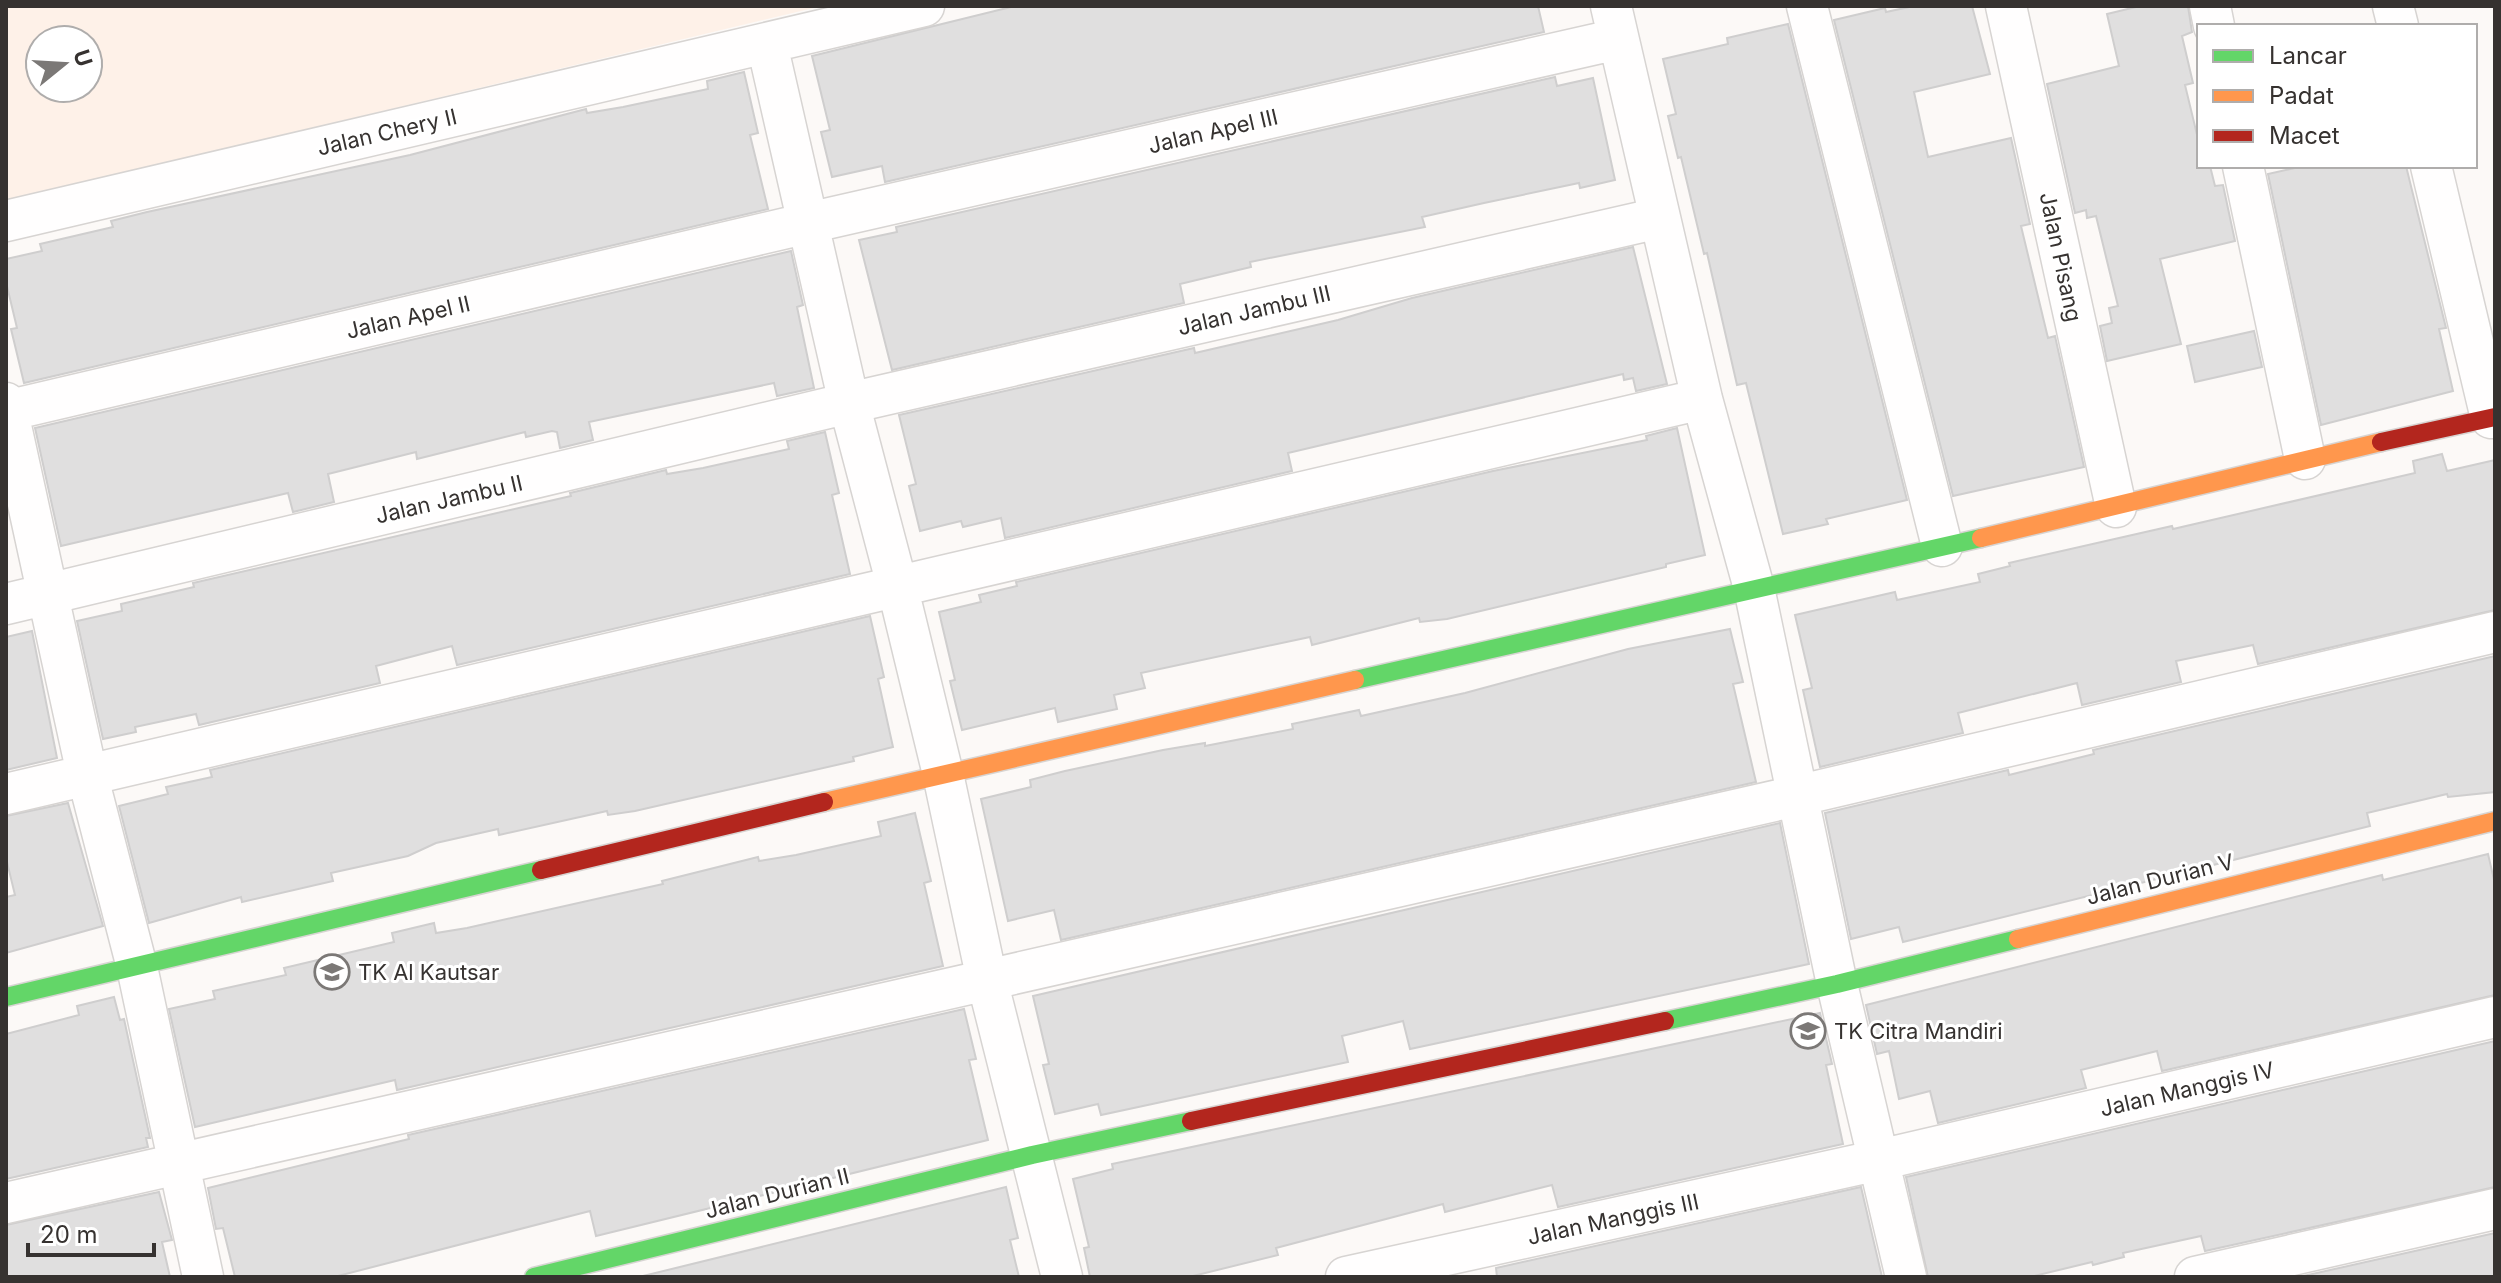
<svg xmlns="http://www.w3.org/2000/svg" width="2501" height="1283" font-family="Inter,sans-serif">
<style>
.industrial{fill:#fef1e8;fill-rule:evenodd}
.building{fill:#e0dfdf;stroke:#cfcece;stroke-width:2}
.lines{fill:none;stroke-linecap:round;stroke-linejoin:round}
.street-casing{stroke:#d7d4d2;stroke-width:43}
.fast-casing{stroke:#d7d4d2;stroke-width:21}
.slow-casing{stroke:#d7d4d2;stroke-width:21}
.jam-casing{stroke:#d7d4d2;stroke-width:21}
.street{stroke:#fffefe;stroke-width:40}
.fast{stroke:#63d668;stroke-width:18}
.slow{stroke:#ff974d;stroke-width:18}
.jam{stroke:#b3261e;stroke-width:18}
.labels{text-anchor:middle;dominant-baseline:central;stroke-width:6;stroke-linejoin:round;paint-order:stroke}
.street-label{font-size:22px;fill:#363230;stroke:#fff}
.poi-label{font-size:22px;fill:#363230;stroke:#fff;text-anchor:start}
</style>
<rect width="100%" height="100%" fill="#fcf9f7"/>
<path class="industrial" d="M6,6h816l-816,195zM40,40h48v48h-48z"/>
<path class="building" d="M1015,6h523l6,26 -659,150 -3,-16 -50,11 -11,-45 9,-2 -18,-74z
M1914,6h58l18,68 -76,18 14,65 83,-19 19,86 -9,2 27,112 7,-2 29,131 -131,29 -119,-476 51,-12 1,4z
M2140,6h48l4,26 -10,4 11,47 -8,2 14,58v23h11l5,20 8,-1 12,56 -75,18 21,85 -74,17 -7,-35 12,-3 -3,-15 9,-2 -22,-90 -9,2 -1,-8 -11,3 -28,-129 72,-18 -12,-52z
M1788,24l119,476 -81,19 2,5 -45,10 -37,-151 -9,2 -30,-132 -3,1 -23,-97 -3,1 -10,-42 8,-2 -13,-55 65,-15 -1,-6z
M744,72l14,61 -8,2 18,74 -744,174 -13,-54 6,-1 -11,-46v-23l36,-8 -2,-7 73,-17 -2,-6 36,-9 263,-57 176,-46 1,4 36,-6 85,-18 -1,-8z
M1555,77l2,9 36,-8 22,102 -35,8 -1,-5 -95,20 -62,14 3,10 -175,35 1,5 -71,17 4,19 -292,67 -33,-130 38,-8 -1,-5z
M2304,166h102l40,162 -7,1 14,62 -132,34 -53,-251z
M1633,247l34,137 -31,7 -3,-13 -9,2 -1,-6 -335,79 4,18 -287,67 -4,-20 -38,9 -2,-6 -41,10 -11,-45 7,-2 -17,-69 295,-67 1,5 143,-33 74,-22z
M791,251l12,54 -6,2 17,81 -37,8 -3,-13 -185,39 4,18 -33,8 -3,-16 -5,-1 -26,6 -1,-5 -108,27 -1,-7 -88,22 6,28 -41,10 -5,-19 -227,53 -26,-118z
M2254,331l8,36 -67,15 -8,-36z
M1677,428l28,127 -39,9v3l-219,52 -27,3 -1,-4 -107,27 -2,-8 -169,36 4,15 -31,7 3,14 -59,13 -3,-14 -93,22 -12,-49 5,-1 -16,-68 42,-10 -2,-7 38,-9 -1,-4 477,-111 154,-31 -1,-4z
M825,432l14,61 -7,2 18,79 -393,91 -5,-19 -76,20 4,17 -181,42 -3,-11 -61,13 1,5 -33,7 -26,-118 45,-10 -1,-7 73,-17 -1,-4 378,-87 -1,-3 96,-23 1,4 36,-6 86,-19 -2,-8z
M2442,454l5,17 48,-11v150l-237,54 -5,-19 -77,16 5,21 -99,23 -5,-22 -119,30 5,20 -143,34 -17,-77 9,-2 -17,-73 100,-23 2,8 83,-18 -2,-8 32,-8 -1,-3 163,-37 1,3 242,-56 -2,-12z
M870,616l14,61 -6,2 15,68 -40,10 1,4 -219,50 -27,4 -1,-4 -108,24 -1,-6 -62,14 -28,13 -77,17 2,8 -91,21 -1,-5 -92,26 -30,-117 49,-12 -2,-7 46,-10 -2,-7z
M1730,629l13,53 -10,2 23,98 -695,158 -7,-30 -46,11 -27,-122 50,-12 -1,-7 35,-9 98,-21 42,-7v3l88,-17 -1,-5 67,-14 2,6 104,-23 163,-44z
M32,631l25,127 -51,12v-133z
M2495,656v136l-47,5 -1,-3 -80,19 3,13 -467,116 -4,-15 -48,12 -26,-126 183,-43 1,5 85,-21 -1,-4z
M68,803l35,123 -97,27v-56l9,-2 -9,-37v-42z
M915,813l16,68 -7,2 19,83 -546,124 -2,-10 -200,47 -26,-118 46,-10 -2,-8 73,-16 -2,-7 110,-26 -2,-9 42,-10 2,10 31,-5 196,-44 -1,-3 96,-24 1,4 37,-6 85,-19 -3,-14z
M1780,823l29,141 -399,85 -7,-28 -61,15 6,26 -247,53 -3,-11 -43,10 -12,-49 6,-1 -16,-68z
M2488,854l7,30v111l-333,76 -5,-20 -76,19 5,18 -148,35 -8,-32 -31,8 -10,-48 -12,3 -11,-49 516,-130 1,5z
M114,997l6,23 4,-1 26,119h-4l2,9 -142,32v-145l73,-19 -2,-9z
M964,1009l12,50 -7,1 19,80 -392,96 -6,-25 -256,66h-99l-12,-49 -7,1 -8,-41 201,-49 -1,-4z
M1820,1013l12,51 -6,1 17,79 -285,63 -6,-22 -107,27 -2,-8 -167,44 2,7 -89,22h-99l-6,-29 5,-1 -16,-68 40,-10 -1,-5z
M2495,1041v146l-290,64 -4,-15 -78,17 1,4 -31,8 -1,-3 -62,15h-102l-22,-100z
M1006,1187l12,51 -8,2 9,37h-380z
M1861,1187l21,90h-385l-1,-9z
M159,1192l13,48 -10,2 8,35h-164v-52z
M2495,1233v44h-196z"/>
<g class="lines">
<defs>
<path id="street" d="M1611,6l91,393 52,189 83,396 69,293
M1807,6l135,540
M2006,6l110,501
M2210,6l4,20
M2393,6l5,20
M767,44l82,359 49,186 45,185 44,206 75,297
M2243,166l62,293
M2431,166l60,252
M6,221l918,-215
M6,403l81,371 50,193 66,310
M6,411l802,-188 810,-184
M6,604l843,-201 810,-185
M6,794l1696,-395
M6,1203l1790,-407 699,-164
M1346,1277l533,-117 616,-143
M2195,1277l300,-68"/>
<path id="fast" d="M1355,680l626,-142
M6,997l535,-127
M1665,1021l172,-37 181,-45
M534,1277l498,-122 159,-34"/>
<path id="slow" d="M1981,538l400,-96
M824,802l531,-122
M2018,939l477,-118"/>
<path id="jam" d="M2381,442l114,-25
M541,870l283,-68
M1191,1121l474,-100"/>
</defs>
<use href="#street" class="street-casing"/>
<use href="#fast" class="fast-casing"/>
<use href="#slow" class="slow-casing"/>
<use href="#jam" class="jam-casing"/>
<use href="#street" class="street"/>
<use href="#fast" class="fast"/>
<use href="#slow" class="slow"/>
<use href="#jam" class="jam"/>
</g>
<defs>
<symbol id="school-ring" viewBox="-11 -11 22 22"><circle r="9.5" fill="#fff" stroke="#7b7876" stroke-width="1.5"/><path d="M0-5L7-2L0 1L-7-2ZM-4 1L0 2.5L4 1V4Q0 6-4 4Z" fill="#7b7876"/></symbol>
</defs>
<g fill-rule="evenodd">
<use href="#school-ring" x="312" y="952" width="40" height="40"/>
<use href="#school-ring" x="1788" y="1011" width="40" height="40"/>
</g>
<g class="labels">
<g class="street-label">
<text transform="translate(1213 131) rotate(-13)">Jalan Apel III</text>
<text transform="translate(387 132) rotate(-13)">Jalan Chery II</text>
<text transform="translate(2061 257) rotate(78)">Jalan Pisang</text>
<text transform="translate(1254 310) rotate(-13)">Jalan Jambu III</text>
<text transform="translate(408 317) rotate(-13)">Jalan Apel II</text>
<text transform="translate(449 499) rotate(-13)">Jalan Jambu II</text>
<text transform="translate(2160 879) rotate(-14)">Jalan Durian V</text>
<text transform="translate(2187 1089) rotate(-13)">Jalan Manggis IV</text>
<text transform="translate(777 1193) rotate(-14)">Jalan Durian II</text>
<text transform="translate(1613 1219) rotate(-12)">Jalan Manggis III</text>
</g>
<g class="poi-label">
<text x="358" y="972">TK Al Kautsar</text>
<text x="1834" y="1031">TK Citra Mandiri</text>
</g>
</g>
<rect width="2501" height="1283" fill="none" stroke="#363230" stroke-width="16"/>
<rect x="2197" y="24" width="280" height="144" fill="#ffffff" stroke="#afadac" stroke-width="2"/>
<rect x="2213" y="50" width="40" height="12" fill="#63d668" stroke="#afadac" stroke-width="2"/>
<text x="2269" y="64" font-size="24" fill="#363230">Lancar</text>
<rect x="2213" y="90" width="40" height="12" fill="#ff974d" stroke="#afadac" stroke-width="2"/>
<text x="2269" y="104" font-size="24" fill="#363230">Padat</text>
<rect x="2213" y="130" width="40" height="12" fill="#b3261e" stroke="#afadac" stroke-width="2"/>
<text x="2269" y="144" font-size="24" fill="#363230">Macet</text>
<g transform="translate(64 64) rotate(72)"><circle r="38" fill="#ffffff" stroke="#afadac" stroke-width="2"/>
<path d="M0-6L14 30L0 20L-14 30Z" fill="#7b7876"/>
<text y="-12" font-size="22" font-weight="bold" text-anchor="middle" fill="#363230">U</text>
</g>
<path d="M28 1243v12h126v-12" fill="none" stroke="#363230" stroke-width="4"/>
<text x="40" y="1243" font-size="24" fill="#363230" stroke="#ffffff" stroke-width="6" paint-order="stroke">20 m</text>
</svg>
